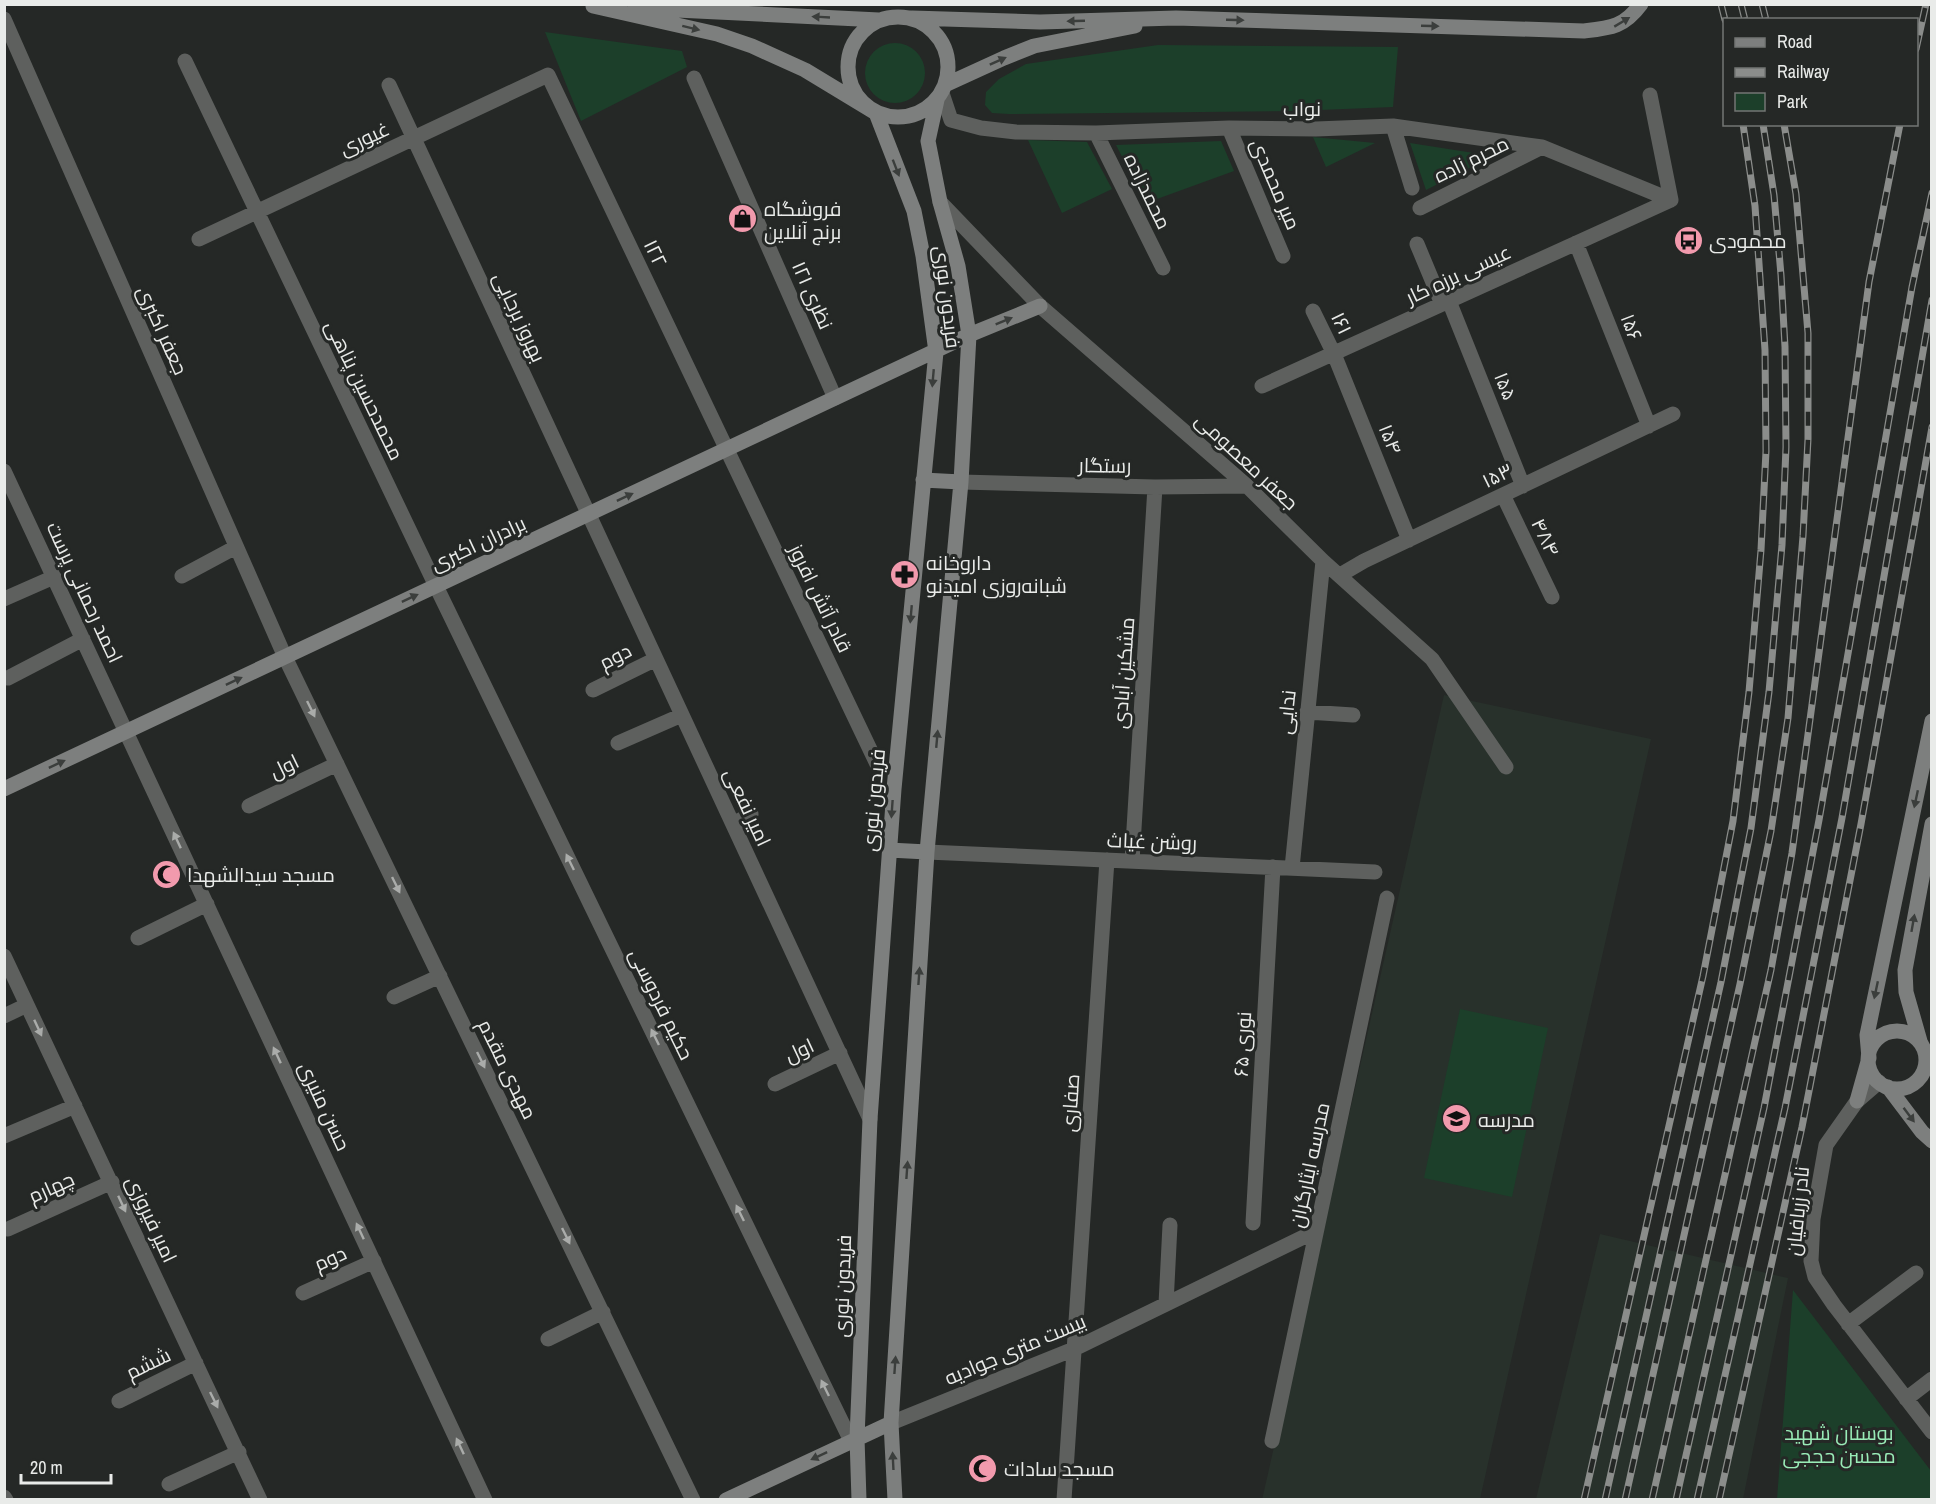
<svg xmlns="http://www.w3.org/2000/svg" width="1936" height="1504" font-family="'Archivo Narrow',Cairo,sans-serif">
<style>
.built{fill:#28312b}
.green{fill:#1c3f2a}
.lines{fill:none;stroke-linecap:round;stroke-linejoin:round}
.street{stroke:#5e605e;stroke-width:15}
.secondary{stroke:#7d7f7e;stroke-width:15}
.rail-casing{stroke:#8b8d8b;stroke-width:7}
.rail{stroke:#252826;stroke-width:4.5;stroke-dasharray:14;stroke-linecap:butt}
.oneway{fill:#3b3e3c}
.oneway2{fill:#aaacaa}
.labels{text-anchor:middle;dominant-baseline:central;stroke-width:6;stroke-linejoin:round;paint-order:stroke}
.street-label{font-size:20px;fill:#e9ebe9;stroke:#252826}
.poi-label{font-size:20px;fill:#e9ebe9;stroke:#252826;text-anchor:start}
.park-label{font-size:20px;fill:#99ebb7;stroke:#252826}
</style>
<rect width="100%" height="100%" fill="#252826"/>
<path class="built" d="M1444,695l207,44 -171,760 -218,1z
M1600,1234l188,44 -45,221h-207z"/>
<path class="green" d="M545,32l137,19 5,16 -106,54z
M865 73a30 30 0 1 1 60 0a30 30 0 1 1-60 0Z
M1158,45l240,2 -5,60 -98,4 -286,3 -17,-1 -7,-8 1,-13 13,-13 27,-15z
M1313,137l62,6 -49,24z
M1028,140l59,2 25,47 -50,24z
M1221,141l13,30 -88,32 -30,-58z
M1410,143l83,13 -67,34z
M1460,1009l88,19 -36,169 -88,-19z
M1793,1290l138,181v28h-154z"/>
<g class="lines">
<path class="street" d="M4,19l281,638 408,843
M185,61l251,525 415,855
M694,78l141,320
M389,85l481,1034
M942,93l9,27 30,8 35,4 80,1 133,-5 87,1 77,-3 149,21 129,53
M1650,95l21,105
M1393,126l19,62
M1229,128l54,128
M1096,133l67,135
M940,202l100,104 207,180 76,75 109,98 74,108
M1420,208l122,-61
M199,239l349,-164 329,689
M1576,243l73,183
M1417,244l25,60
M1449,301l74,185
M1313,311l21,43 75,186
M1262,386l409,-186
M4,471l481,1029
M961,482l194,5 92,-1
M1503,495l49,102
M1340,575l24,-14 309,-147
M182,576l54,-29
M4,599l50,-22
M8,678l75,-39
M593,690l63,-31
M1307,712l46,3
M618,743l64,-28
M249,806l88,-42
M733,824l18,-10
M927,852l448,20
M1132,861l23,-374
M1292,868l31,-307
M138,938l69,-34
M4,956l256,544
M394,997l46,-21
M4,1016l23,-11
M1879,1082l-22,19 -31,44 -13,74 -2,42 4,16 19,28 98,127
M775,1084l65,-31
M4,1136l71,-30
M1253,1223l20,-356
M8,1229l104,-47
M303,1293l71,-32
M1166,1304l4,-79
M1848,1324l68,-51
M548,1339l55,-27
M1906,1399l26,-20
M119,1401l77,-38
M891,1423l183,-74 242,-118
M1272,1441l115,-543
M169,1484l70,-32
M4,1497l2,3
M1064,1500l43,-640"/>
<path class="secondary" d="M593,6l124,28 35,12 53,24 71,43 38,98 9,45 13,96 -42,437 -24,330 -13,319 2,62
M635,8l244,12
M848 67a50 50 0 1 1 100 0a50 50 0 1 1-100 0Z
M912,18l128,4 136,-4 408,13c27,-3 40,-4 57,-27
M945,85l59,-27 30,-12 101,-20
M923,480l38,2
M4,789l965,-454 71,-29
M889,850l38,2
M1868 1060a29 29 0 1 1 58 0a29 29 0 1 1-58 0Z
M1920,1041l-14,-49 -1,-22 27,-146
M1888,1087l34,45 10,9
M1857,1101l12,-43 -2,-23 65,-314
M726,1500l165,-77
M895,1500l-4,-77 36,-571 34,-370 8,-147 -11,-69 -18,-64 -12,-61 9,-41"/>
<defs>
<path id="rail" d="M1721,4l4,16
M1741,4l4,16
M1762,4l4,16
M1916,49l10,-45
M1584,1500l119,-524 30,-155 16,-129 12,-142 5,-99 -1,-101 -10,-144 -12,-82
M1605,1500l116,-518 30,-154 18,-136 13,-147 4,-98 -1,-100 -4,-72 -7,-80 -11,-71
M1625,1500l115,-516 31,-153 17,-113 15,-182 5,-97v-106l-12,-139 -12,-70
M1652,1500l119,-530 21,-117 77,-571 31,-158
M1676,1500l88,-392 55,-288 93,-533 20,-94
M1697,1500l88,-392 57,-290 90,-518
M1719,1500l83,-373 59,-303 71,-397"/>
</defs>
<use href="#rail" class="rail-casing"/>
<use href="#rail" class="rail"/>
</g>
<defs><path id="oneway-solid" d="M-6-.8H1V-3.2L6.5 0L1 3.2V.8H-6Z" transform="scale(1.5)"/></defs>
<g class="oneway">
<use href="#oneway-solid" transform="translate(821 17) rotate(-177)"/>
<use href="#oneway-solid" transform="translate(1235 20) rotate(2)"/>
<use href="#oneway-solid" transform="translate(1076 21) rotate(178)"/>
<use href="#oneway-solid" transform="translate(1622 22) rotate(-31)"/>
<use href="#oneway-solid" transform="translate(1430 26) rotate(2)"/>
<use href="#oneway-solid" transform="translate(691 28) rotate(14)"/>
<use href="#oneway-solid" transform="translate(998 61) rotate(-24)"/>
<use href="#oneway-solid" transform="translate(896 168) rotate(69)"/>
<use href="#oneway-solid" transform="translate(1004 321) rotate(-22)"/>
<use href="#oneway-solid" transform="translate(933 378) rotate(95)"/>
<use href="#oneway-solid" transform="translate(625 497) rotate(-25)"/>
<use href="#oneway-solid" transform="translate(410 598) rotate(-25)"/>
<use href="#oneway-solid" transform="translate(911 614) rotate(95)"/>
<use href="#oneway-solid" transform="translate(234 681) rotate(-25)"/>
<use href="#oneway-solid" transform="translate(937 739) rotate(-85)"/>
<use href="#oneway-solid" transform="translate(57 764) rotate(-25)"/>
<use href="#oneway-solid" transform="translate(1916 799) rotate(102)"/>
<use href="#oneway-solid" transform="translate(892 809) rotate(94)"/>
<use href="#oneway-solid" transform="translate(1913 923) rotate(-80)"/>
<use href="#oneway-solid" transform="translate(919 976) rotate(-86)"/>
<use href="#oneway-solid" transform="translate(1876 990) rotate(102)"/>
<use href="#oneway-solid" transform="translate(1909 1115) rotate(53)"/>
<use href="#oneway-solid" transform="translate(907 1170) rotate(-86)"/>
<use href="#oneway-solid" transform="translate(895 1365) rotate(-86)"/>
<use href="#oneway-solid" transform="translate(819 1456) rotate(155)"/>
<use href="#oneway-solid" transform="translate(893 1461) rotate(-93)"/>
</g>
<g class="oneway2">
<use href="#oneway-solid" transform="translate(311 709) rotate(64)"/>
<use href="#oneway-solid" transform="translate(177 840) rotate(-115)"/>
<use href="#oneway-solid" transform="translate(570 862) rotate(-116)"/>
<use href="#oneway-solid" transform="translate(396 885) rotate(64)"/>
<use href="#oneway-solid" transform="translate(38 1028) rotate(65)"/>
<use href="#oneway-solid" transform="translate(655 1037) rotate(-116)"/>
<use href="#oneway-solid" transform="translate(277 1055) rotate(-115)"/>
<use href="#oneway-solid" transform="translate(481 1060) rotate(64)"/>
<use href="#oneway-solid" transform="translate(122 1204) rotate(65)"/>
<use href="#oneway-solid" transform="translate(740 1213) rotate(-116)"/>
<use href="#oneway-solid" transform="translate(360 1231) rotate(-115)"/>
<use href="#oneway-solid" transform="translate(566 1236) rotate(64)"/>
<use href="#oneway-solid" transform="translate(825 1388) rotate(-116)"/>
<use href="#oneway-solid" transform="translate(214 1400) rotate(64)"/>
<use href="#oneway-solid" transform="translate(460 1446) rotate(-115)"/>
</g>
<defs>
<symbol id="shop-disc" viewBox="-11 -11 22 22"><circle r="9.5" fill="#f29aad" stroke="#252826"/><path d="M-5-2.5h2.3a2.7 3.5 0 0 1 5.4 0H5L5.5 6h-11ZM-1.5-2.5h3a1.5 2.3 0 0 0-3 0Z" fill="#111"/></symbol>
<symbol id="bus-disc" viewBox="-11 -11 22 22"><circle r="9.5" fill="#f29aad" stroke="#252826"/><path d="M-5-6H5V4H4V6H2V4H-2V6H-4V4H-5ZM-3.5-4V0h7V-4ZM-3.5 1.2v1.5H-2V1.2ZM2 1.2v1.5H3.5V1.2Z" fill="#111"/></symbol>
<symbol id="pharmacy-disc" viewBox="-11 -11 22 22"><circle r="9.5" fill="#f29aad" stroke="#252826"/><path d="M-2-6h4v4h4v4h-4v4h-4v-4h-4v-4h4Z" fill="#111"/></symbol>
<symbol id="mosque-disc" viewBox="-11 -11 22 22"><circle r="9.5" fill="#f29aad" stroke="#252826"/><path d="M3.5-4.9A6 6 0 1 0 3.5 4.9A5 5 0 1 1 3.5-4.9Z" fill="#111"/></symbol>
<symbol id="school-disc" viewBox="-11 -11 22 22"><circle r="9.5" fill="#f29aad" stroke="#252826"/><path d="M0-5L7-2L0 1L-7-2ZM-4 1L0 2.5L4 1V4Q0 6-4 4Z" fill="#111"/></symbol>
</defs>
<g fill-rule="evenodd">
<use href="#shop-disc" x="726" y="202" width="33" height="33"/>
<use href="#bus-disc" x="1672" y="224" width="33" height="33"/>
<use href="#pharmacy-disc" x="888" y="558" width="33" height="33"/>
<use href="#mosque-disc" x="150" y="858" width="33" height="33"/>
<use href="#school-disc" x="1440" y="1102" width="33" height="33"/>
<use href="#mosque-disc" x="966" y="1452" width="33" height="33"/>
</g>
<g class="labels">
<g class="street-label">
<text x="1302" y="108">نواب</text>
<text transform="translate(364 138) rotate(-25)">غیوری</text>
<text transform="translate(1471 159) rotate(-26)">محرم زاده</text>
<text transform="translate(1276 184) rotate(67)">میر محمدی</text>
<text transform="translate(1148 191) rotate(64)">محمدزاده</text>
<text transform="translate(656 253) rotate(64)">۱۲۲</text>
<text transform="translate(1458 274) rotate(-25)">عیسی برزه کار</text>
<text transform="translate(813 295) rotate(66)">نظری ۱۲۱</text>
<text transform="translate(948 297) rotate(83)">فریدون نوری</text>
<text transform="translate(520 317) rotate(65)">بهروز برجایی</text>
<text transform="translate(1342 323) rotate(64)">۱۶۱</text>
<text transform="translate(1632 327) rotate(69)">۱۵۶</text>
<text transform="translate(163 330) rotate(66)">جعفر اکبری</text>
<text transform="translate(1506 386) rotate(68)">۱۵۵</text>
<text transform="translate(365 390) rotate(64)">محمدحسین پناهی</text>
<text transform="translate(1391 439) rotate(68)">۱۵۴</text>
<text transform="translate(1247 461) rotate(43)">جعفر معصومی</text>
<text transform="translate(1105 465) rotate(1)">رستگار</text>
<text transform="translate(1497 475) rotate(-26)">۱۵۳</text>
<text transform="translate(1546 537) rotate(64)">۴۸۴</text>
<text transform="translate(478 543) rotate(-25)">برادران اکبری</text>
<text transform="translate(85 592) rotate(65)">احمد رحمانی پرست</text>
<text transform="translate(821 598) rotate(64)">قادر آتش افروز</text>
<text transform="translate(615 656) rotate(-27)">دوم</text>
<text transform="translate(1123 673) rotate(-86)">مشکین آبادی</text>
<text transform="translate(1286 712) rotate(-84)">ندایی</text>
<text transform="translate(284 766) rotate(-26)">اول</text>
<text transform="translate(873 800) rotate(-85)">فریدون نوری</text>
<text transform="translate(748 807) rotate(65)">امیر نفعی</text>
<text transform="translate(1152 841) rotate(2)">روشن غیاث</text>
<text transform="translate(662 1004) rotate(64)">حکیم فردوسی</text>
<text transform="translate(1242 1044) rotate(-87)">نوری ۶۵</text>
<text transform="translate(799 1050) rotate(-25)">اول</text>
<text transform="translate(508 1069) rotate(64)">مهدی مقدم</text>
<text transform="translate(1070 1103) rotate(-86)">صفاری</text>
<text transform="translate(325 1106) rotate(65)">حسن منیری</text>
<text transform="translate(1309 1165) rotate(-78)">مدرسه ایثارگران</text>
<text transform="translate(51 1187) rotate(-24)">چهارم</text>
<text transform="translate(1797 1211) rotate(-84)">نادر زربافیان</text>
<text transform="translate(152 1219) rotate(65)">امیر فیروزی</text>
<text transform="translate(330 1258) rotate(-24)">دوم</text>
<text transform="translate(842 1286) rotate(-88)">فریدون نوری</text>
<text transform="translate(1015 1349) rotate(-23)">بیست متری جوادیه</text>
<text transform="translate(148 1363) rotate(-26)">ششم</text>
</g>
<g class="poi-label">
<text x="764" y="208">فروشگاه<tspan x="764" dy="23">برنج آنلاین</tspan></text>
<text x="1709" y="240">محمودی</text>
<text x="926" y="562">داروخانه<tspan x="926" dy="23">شبانه‌روزی امیدنو</tspan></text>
<text x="187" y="874">مسجد سیدالشهدا</text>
<text x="1478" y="1119">مدرسه</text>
<text x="1004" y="1468">مسجد سادات</text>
</g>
<g class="park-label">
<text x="1839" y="1432">بوستان شهید<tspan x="1839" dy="23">محسن حججی</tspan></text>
</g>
</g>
<rect width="1936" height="1504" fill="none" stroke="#e9ebe9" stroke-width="12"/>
<rect x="1723" y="18" width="195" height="108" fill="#252826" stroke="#737674" stroke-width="1.5"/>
<rect x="1735" y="38" width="30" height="9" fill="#7d7f7e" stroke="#737674" stroke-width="1.5"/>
<text x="1777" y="48" font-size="18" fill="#e9ebe9">Road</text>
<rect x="1735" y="68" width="30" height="9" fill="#8b8d8b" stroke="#737674" stroke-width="1.5"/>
<text x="1777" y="78" font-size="18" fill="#e9ebe9">Railway</text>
<rect x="1735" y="93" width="30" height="18" fill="#1c3f2a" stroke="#737674" stroke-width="1.5"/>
<text x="1777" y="108" font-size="18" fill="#e9ebe9">Park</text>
<path d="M21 1474v9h90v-9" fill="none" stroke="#e9ebe9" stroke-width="3"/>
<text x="30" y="1474" font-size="18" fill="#e9ebe9" stroke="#252826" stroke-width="4.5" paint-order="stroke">20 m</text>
</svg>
